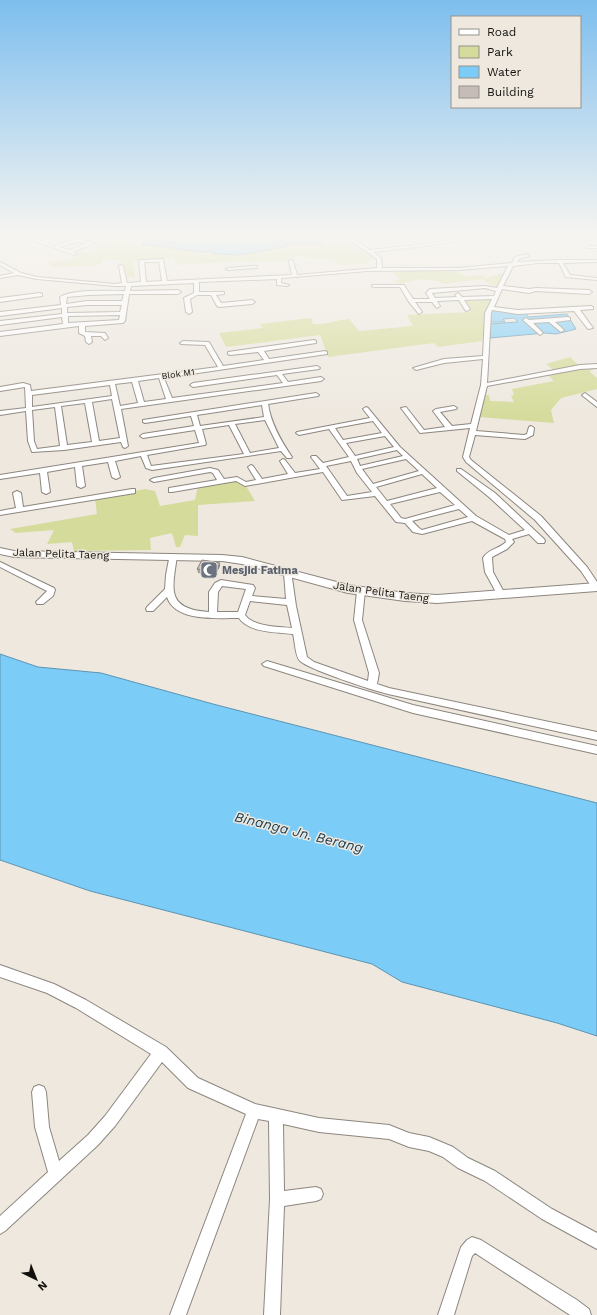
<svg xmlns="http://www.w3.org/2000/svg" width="597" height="1315" font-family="'Work Sans',sans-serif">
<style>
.green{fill:#d5db9a}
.water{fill:#7cccf8;stroke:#5c94b2}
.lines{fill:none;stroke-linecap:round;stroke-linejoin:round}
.street-casing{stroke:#8c867f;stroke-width:2}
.secondary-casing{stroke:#8c867f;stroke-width:2}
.street{fill:#fff;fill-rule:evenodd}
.secondary{fill:#fff;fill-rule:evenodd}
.wall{fill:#aaa29d}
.shaded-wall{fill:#8b8480}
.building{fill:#c6bcb7;stroke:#8b8480}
.labels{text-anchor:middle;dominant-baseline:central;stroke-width:3;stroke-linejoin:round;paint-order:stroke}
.far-street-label{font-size:9px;fill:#13110e;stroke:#eee8df}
.street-label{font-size:11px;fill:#13110e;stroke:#eee8df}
.worship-label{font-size:11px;font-weight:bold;fill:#5b616d;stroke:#eee8df;text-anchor:start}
.near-water-label{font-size:14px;font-style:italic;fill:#1e4154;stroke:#eee8df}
</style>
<rect width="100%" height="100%" fill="#eee8df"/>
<path class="green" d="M347,237l29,19 2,4h-10l-1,4 -29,1 -4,-5 -36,-4 -11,5 -14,1h-47l-49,3 -4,-7 -40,3 2,16 -8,1 -7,-18 -19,-1 1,5 -7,2 -44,1 -3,-5 22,-2 10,-7 -7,-2c7,-2 13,3 19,0l-3,-1 12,-4 -7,-2 3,-3 7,1 4,-4 26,7h25l40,7 41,3 38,-7 13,-4h50l5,-2z
M449,270l2,2 6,-1 8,5 16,-1 4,3 21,-6 -8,15 -8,-2 -8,-6 -36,5 -9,-3 -17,-2 -21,5 -4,-3 5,-1 -8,-8z
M492,298l-4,10 -6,33 -44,6 -4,-4 -106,14 -8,-22 -94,12 -7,-14 44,-5 -3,-4 51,-6 2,6c13,1 23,-4 36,-5l10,12 54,-5 -6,-11 63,-3 -7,-13z
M570,357l10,10 17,-1v2l-8,3 8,7v11l-36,9 -10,12 3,13 -75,-6 6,-22h4l1,6 24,1 -3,-6 3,-1 -2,-6 42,-8 -7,-7 8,-3 -9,-7z
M241,478l14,23 -57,4v31l-13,-1 -5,12h-4l-4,-14 -22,5 1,12 -77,1 -2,-9 -25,2 7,-14 -38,3 -6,-4 87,-15 -2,-15 50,-10 10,2 5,15 35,-6 3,-14z"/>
<path class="water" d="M179,237h134l8,2 2,5h-32l-13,4 -38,7 -26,-1v-2c-24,0 -48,-6 -72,-7l1,-4 35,-1z
M494,310l31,3 4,4 38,-3 9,15 -20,5 -11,-1 -55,5 -1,-14 29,-2 -4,-4 -11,1 2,3h-16l2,-11z
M0,654l38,13 63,6 112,31 384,99v233l-40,-13 -155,-41 -30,-18 -282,-73 -90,-31z"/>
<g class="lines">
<defs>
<path id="street" d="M34,237h5l-2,2 5,2 16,-4h11l26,6 -22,9 4,2 -2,1 -43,-15zM64,237l7,4 -17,5 -7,-3zM77,242l11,1 -19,7 -10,-3z
M346,237h5l19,13 56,-6 42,-7h8l-50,9 -53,6 8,6 1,10h76l54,-5 3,-6 12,-3 2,2 -10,3 -2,3 43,-2h37v2l-34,1 7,12 27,3v2l-31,-3 -7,-14h-21l-25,3 -10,20 26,3 7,-1 53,2 3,2 -3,2 -53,-3 -7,2 -27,-4 -8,18 24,3 73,-4 2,1v2l-13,1 13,18 -5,1 -14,-18 -56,3 -26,-4 -1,3 -4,70 93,-18 17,-1v4l-17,1 -93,17 -11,45 48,4 3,-1 2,-7 2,-1 3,2 -1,7 -8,4 -50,-4 -6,22 2,3 70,56 46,51 10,15v7h-4l-12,-18 -46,-51 -69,-58 -3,-5 7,-29 -50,5 -19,-25 5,-1 18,23 21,-3 -12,-16 3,-2 18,-3 3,2 -1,1 -16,3 12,14 19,-2 10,-39 2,-26 -39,4 -28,7 -3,-2 31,-9 39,-3 2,-43 7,-14 -28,1 6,9 -3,2 -2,-1 -6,-10 -22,1 3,5 -3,2 -5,-6h-17l7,10 -3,2 -10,-12 -9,-15h-26l-2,-1v-1h32l9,14h17l-4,-6 4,-4 55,-3 12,2 11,-22 -50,4 -90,1 -87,7v5l8,2 -2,1 -10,-1v-6l-78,3v10h25v2l-8,1 5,8 31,-3 3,2 -3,2 -33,3 -2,-1 -6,-11h-14l-7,4 2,13 -3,2 -3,-2 -2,-14 10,-5v-10l-63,3 -1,5 48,-1 3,2 -3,2h-49l-4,27 -2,2 -38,3v6l20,1 3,5 -3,2 -4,-4h-10l1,6 -3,2 -3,-2 -1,-6 -6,-3v-7l-79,10v-4l63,-8 -1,-7 -62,8v-4l62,-7v-6l-62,8v-4l61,-7 -1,-8c12,-8 50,-6 65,-6l1,-5h-11l-78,-7 -19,-4 -18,3v-2l14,-3 -14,-8v-3l21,11 16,4 78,7 7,-1 -3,-17 2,-1 2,1 4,17 14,-1 -2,-21 2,-1 22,-1 4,22 125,-6 -3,-14 2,-1 2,1 4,14 80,-7v-9zM144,262h15l3,19 -16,1zM485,288l11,3 -2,5 -32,1 -4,-4 -3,2 2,2 -22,1 -3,-5zM124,294l-2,7h-35l-21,3 1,-7 22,-2zM87,305h35l-2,7 -53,1v-6zM120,315l-1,5 -51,3v-7z
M568,237h5l5,2 17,-1 2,1 -19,2z
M589,246h8v2h-10z
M255,266h2v2l-29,2 -2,-1 2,-1z
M40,293l2,1v2l-42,6v-4z
M568,317l2,1v2l-15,2 9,8 -3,2 -12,-10 -16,1 10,10 -3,2 -17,-15 3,-2 3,2z
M314,340l2,1v2l-52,8 5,8 56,-8 2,1v2l-163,24 8,20 111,-15 -6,-8 -84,12 -3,-2 3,-2 124,-17 3,2 -1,1 -37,5 6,8 33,-5 3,2 -3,2 -200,28 7,37 -3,2 -2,-1 -2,-5 -57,8 -32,2 -4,-11 -2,-30 -26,4v-4l26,-3 -1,-21 -25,4v-4l23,-4 7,2 1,6 187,-24 -13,-22 -24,-1 -1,-1 3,-2 26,1 14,24 41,-6 -6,-8 -28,3 -2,-1v-2zM159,378l7,21 -22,3 -6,-21zM132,382l6,21 -18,3 -5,-22zM110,385l2,11 -80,11v-12zM112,399l8,39 -21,3 -7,-39zM85,403l7,39 -25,3 -6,-39zM55,407l5,39 -23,3 -3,-8 -2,-31z
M316,393l3,2 -1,1 -50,8c3,20 13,37 24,53l-1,1h-4l-6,-7 -129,19 -6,-2 -5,-12 -26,5 5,16 -4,2 -4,-2 -4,-15 -26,4 3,20 -4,2 -4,-2 -2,-19 -28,5 3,20 -4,2 -4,-2 -2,-19 -40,6v-4l199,-32 -4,-13 -52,8 -3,-2 3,-2 51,-8 -3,-10 -46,7 -2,-1v-2zM262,405l2,12 -64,9 -3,-11zM265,420l14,28 -29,5 -15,-29zM229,425l15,29 -93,12 -4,-11 58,-10 1,-1 -4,-15z
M585,393l12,9v5l-14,-11 -1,-1z
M366,407l2,1 32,39 76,69 33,19 16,-5 -36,-33 -32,-26v-2h4l34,24 49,46 1,2 -1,2h-6l-9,-9 -17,5 2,3 -7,7 -15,8 1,15 12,22 -1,2h-6l-1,-2 -12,-22 -2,-14c5,-9 16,-9 23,-16l-1,-3 -33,-18 -50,13 -9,-2 -8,-9 -9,-1 -21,-26 -33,4 -19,-28 -78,14 -9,-5 -64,11h-3v-4l48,-8 -4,-7 -3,-1 -56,10 -4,-2 4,-2 56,-10 8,2 6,9 13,-2 9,5 10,-2 -8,-13 3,-2 2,1 9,13 26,-5 -8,-13 3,-2 2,1 10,13 25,-4 -9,-12 1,-1h4l7,7 26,-6 -20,-28 -30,6 -3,-2 1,-1 73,-14 -7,-9zM373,421l9,12 -39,7 -8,-12zM385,436l9,11 -39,9 -9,-13zM397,450l6,6 -43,10 -3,-7zM406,459l13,12 -46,13 -11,-15zM351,461l6,12 15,19 -25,4 -21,-30zM422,474l15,14 -50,13 -11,-14zM440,492l15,13 -50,14 -4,-1 -11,-14zM459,509l9,8 -46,13 -3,-2 -7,-7z
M132,489h3v4l-135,22v-4l16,-3 -3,-15 4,-2 4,2 2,14z
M170,554h3l4,2c-5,34 -11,53 32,56v-20l6,-9 6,-3 32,5 2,3 -3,8 34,3 -2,-26 4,-3 3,1 5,35 11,51 7,5 54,19 1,-8 -15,-53 3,-29 4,-3 3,1 1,2 -3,29 17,53 -2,11 12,4 208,44v8l-209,-46c-16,-4 -78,-24 -88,-33 -5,-5 -5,-20 -7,-27 -16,-2 -44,-1 -54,-16 -22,0 -64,4 -72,-21l-14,14h-6l-1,-2 1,-2 18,-18 1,-14zM222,586l24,3 -8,23h-21l1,-20zM250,601l37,4 5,23c-14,-1 -38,-1 -47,-13z
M0,562l54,26 1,2 -2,6 -10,8h-6l-1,-2 11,-11 -47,-24z
M267,661l146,44 184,41v8l-184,-41 -149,-47 -2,-2z
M0,965l54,19 32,16 80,47 32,31 57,26 64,14 70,7 20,8 20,4 24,10 15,11 27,13 57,38 45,24v16l-55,-30 -57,-38 -27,-13 -15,-11 -14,-6 -20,-4 -20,-8 -70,-7 -36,-8 1,67 32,-4 5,2 2,5 -2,5 -5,2 -32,5 -4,109h-16l6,-116 -1,-78 -11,-2 -72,196h-16l76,-201 -58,-26 -26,-26 -47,64 -17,19 -93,86 -5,3v-18l48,-44 -13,-45 -3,-35 2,-5 5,-2 5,2 2,5 3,35 10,34 29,-26 17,-19 46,-62 -75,-46 -29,-15 -47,-16z
M472,1237l9,3 96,60 12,9 2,6h-21l-95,-62 -3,3 -18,59h-16l23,-68 6,-7z"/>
<path id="secondary" d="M0,548l14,3 208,4 20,2 106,28 57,8 32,2 160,-12v8l-160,12 -32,-2 -57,-8 -106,-29 -20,-3 -208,-4 -14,-3z"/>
</defs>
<use href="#street" class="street-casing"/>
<use href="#secondary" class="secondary-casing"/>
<use href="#street" class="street"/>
<use href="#secondary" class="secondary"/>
</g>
<path class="wall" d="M220,566l-5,10 -17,-3 -1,-4z"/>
<path class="shaded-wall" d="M220,563v3l-5,10v-4z"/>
<path class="building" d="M202,560l18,3 -5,9 -18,-3z"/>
<linearGradient id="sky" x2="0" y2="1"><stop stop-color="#7dbeee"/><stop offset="0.56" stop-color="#f7f5f1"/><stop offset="1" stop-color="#f7f5f1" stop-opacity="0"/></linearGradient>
<rect width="597" height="421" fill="url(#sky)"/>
<defs>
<symbol id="mosque-square" viewBox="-11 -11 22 22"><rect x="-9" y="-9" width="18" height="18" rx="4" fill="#6b7280" stroke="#eee8df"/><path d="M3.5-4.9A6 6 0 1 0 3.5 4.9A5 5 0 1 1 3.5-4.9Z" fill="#fff"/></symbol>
</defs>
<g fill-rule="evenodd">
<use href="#mosque-square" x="199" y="560" width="20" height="20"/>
</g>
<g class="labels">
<g class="far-street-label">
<text transform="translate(178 374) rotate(-8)">Blok M1</text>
</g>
<g class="street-label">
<text transform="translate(61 554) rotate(2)">Jalan Pelita Taeng</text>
<text transform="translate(381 592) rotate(8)">Jalan Pelita Taeng</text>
</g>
<g class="worship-label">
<text x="222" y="570">Mesjid Fatima</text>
</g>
<g class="near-water-label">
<text transform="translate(299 832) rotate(14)">Binanga Jn. Berang</text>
</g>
</g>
<rect x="451" y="16" width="130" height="92" fill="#eee8df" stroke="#96928b"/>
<rect x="459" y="29" width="20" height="6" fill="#ffffff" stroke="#96928b"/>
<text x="487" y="36" font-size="12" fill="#13110e">Road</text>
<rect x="459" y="46" width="20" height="12" fill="#d5db9a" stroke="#96928b"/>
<text x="487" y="56" font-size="12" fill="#13110e">Park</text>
<rect x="459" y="66" width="20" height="12" fill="#7cccf8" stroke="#96928b"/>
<text x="487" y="76" font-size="12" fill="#13110e">Water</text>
<rect x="459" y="86" width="20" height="12" fill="#c6bcb7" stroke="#96928b"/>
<text x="487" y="96" font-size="12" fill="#13110e">Building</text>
<g transform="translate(36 1279) rotate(137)" stroke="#eee8df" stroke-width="3" paint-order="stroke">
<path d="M0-3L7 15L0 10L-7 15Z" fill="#13110e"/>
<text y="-6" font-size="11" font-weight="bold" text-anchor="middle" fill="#13110e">N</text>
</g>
</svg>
